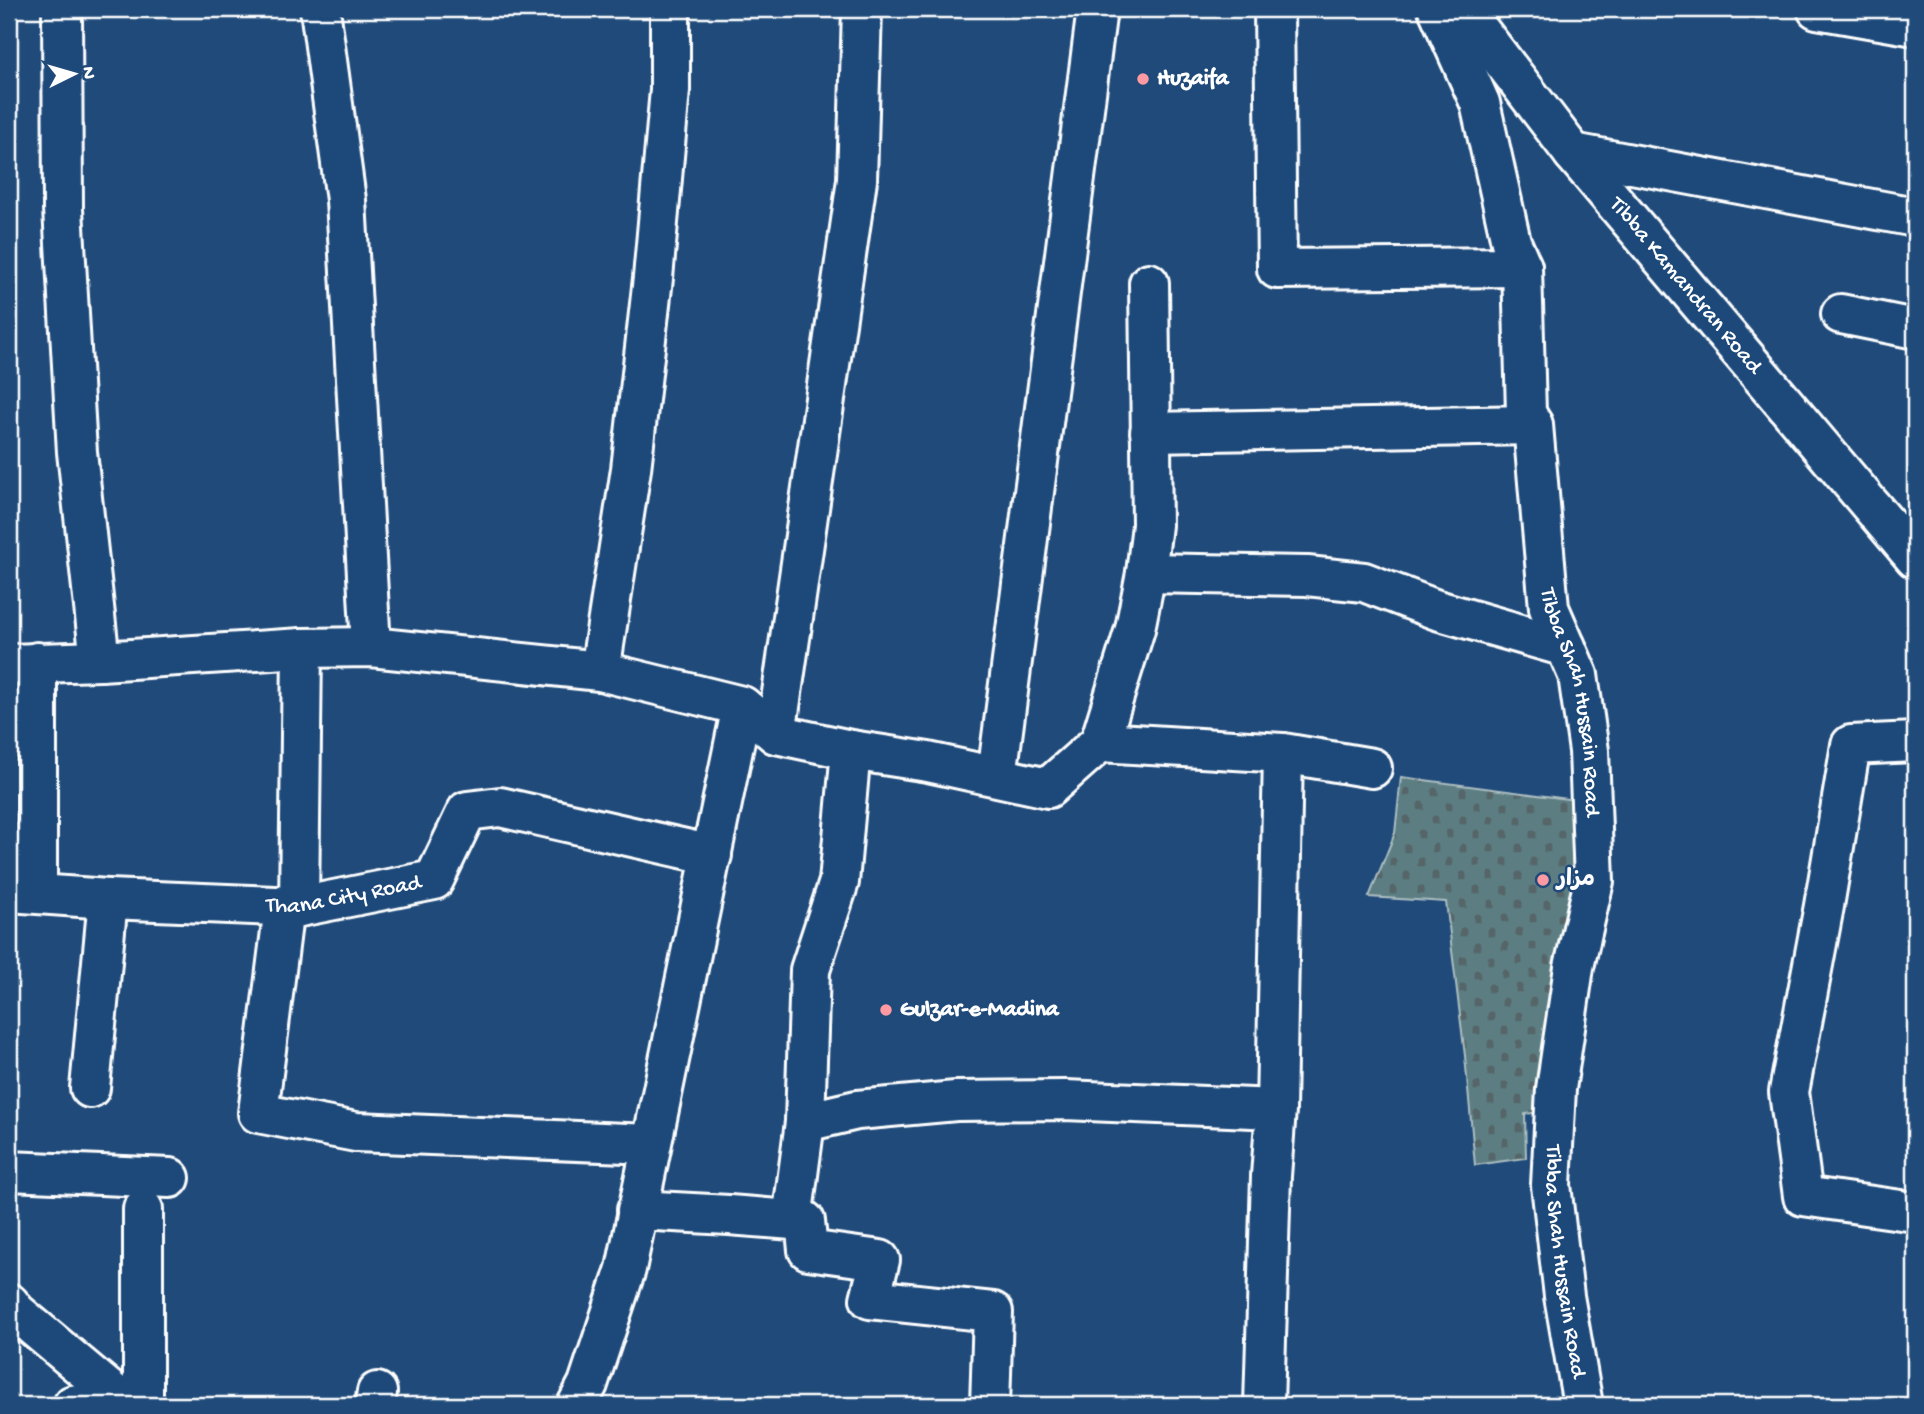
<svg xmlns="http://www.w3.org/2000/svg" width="1924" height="1414" font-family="'Gochi Hand','Playpen Sans Arabic',sans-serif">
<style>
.cemetery{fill:url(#cemetery-stones);stroke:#adbec1;stroke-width:2}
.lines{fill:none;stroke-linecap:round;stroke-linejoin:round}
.minor-casing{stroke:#fff;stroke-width:44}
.minor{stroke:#1f4a7a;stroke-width:38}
.poi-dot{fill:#ff9aa2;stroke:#1f4a7a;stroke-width:2.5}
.labels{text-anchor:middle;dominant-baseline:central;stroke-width:5;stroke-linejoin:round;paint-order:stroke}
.poi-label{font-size:23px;font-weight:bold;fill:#fff;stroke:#1f4a7a;text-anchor:start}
.street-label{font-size:23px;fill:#fff;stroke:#1f4a7a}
</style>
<defs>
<pattern id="cemetery-stones" width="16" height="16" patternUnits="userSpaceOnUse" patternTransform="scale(1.75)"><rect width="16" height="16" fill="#5b7e83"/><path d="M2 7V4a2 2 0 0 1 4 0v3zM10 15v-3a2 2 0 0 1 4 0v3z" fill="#546568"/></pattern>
</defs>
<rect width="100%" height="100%" fill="#1f4a7a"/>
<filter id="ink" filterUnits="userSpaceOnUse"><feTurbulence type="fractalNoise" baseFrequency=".0143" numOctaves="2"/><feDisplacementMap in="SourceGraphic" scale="14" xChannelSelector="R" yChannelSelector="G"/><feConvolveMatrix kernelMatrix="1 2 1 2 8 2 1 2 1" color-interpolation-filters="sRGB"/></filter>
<g filter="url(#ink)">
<path class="cemetery" d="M1401,777l190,25 -36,308 -30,4 1,44 -51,7 -10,-109 -19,-154 -77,-5 26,-64z"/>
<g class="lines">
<defs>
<g id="minor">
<path d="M62,9l1,200 14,243 23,209"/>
<path d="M320,9l26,191 25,447"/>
<path d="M1274,9l3,260 245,-2"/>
<path id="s1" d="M1438,9l42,94 31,139 11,25 4,146 7,12 16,183 29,67 11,76 5,130 -20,86 -18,122 -5,96 13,111 19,109"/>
<path id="s2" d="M1463,9l110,144 342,405"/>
<path d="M1817,9l98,17"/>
<path d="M1573,153l342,64"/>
<path d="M1841,314l74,15"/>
<path d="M1150,432l383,-7"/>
<path d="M1146,573l161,3 57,6 73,28 129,37"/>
<path d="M37,662v231"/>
<path d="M9,664l91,-3 202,-13 69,-1 229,24 142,35 34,28 75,16 77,12 120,26 52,-46 183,11 89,15"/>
<path d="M600,671l31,-202 22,-191 17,-188v-81"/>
<path d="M776,734l81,-554 5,-171"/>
<path d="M1100,742l35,-113 11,-56 6,-48 -3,-242"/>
<path d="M1915,742l-64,3 -27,161 -35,186 14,104 112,16"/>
<path d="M997,776l100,-767"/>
<path id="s3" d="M9,892l99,7 191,8 135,-27 33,-69 33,-4 212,48"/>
<path d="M284,907l-26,206 98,19 295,12"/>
<path d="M299,907l3,-259"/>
<path d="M90,1088l18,-189"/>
<path d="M805,1122l52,-12 99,-9 109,-1 211,9"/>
<path d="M9,1171l161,7"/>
<path d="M637,1210l92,5 76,6 3,29 72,10 -10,39 123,13 -3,93"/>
<path d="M792,1220l13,-98 5,-152 29,-88 12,-132"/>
<path d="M9,1303l7,9 111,93"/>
<path d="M73,1405l42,-8"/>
<path d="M143,1405v-196"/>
<path d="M375,1405l2,-13"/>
<path d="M577,1405l11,-21 38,-115 116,-563"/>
<path d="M1264,1405l7,-229 5,-67 7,-356"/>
</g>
</defs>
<use href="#minor" class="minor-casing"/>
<use href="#minor" class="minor"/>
</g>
</g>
<g class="poi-dot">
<circle cx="1143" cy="79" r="7"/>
<circle cx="1543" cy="880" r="7"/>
<circle cx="886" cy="1010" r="7"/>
</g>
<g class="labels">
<g class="poi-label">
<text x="1157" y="79">Huzaifa</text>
<text x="1557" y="880">مزار</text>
<text x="900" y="1010">Gulzar-e-Madina</text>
</g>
<g class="street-label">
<text stroke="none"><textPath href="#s2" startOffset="355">Tibba Kamandran Road</textPath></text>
<text stroke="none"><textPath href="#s1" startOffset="714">Tibba Shah Hussain Road</textPath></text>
<text stroke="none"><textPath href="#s3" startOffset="336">Thana City Road</textPath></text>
<text stroke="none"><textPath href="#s1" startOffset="1281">Tibba Shah Hussain Road</textPath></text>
</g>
</g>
<rect width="1924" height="1414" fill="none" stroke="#1f4a7a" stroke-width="35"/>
<rect x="18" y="18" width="1889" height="1379" fill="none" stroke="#fff" stroke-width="2.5" filter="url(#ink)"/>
<g transform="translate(74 74) rotate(85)" stroke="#1f4a7a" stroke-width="5" paint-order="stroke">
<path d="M0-5L12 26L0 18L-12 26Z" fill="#ffffff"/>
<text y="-10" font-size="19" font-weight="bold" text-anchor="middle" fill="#ffffff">N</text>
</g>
</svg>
